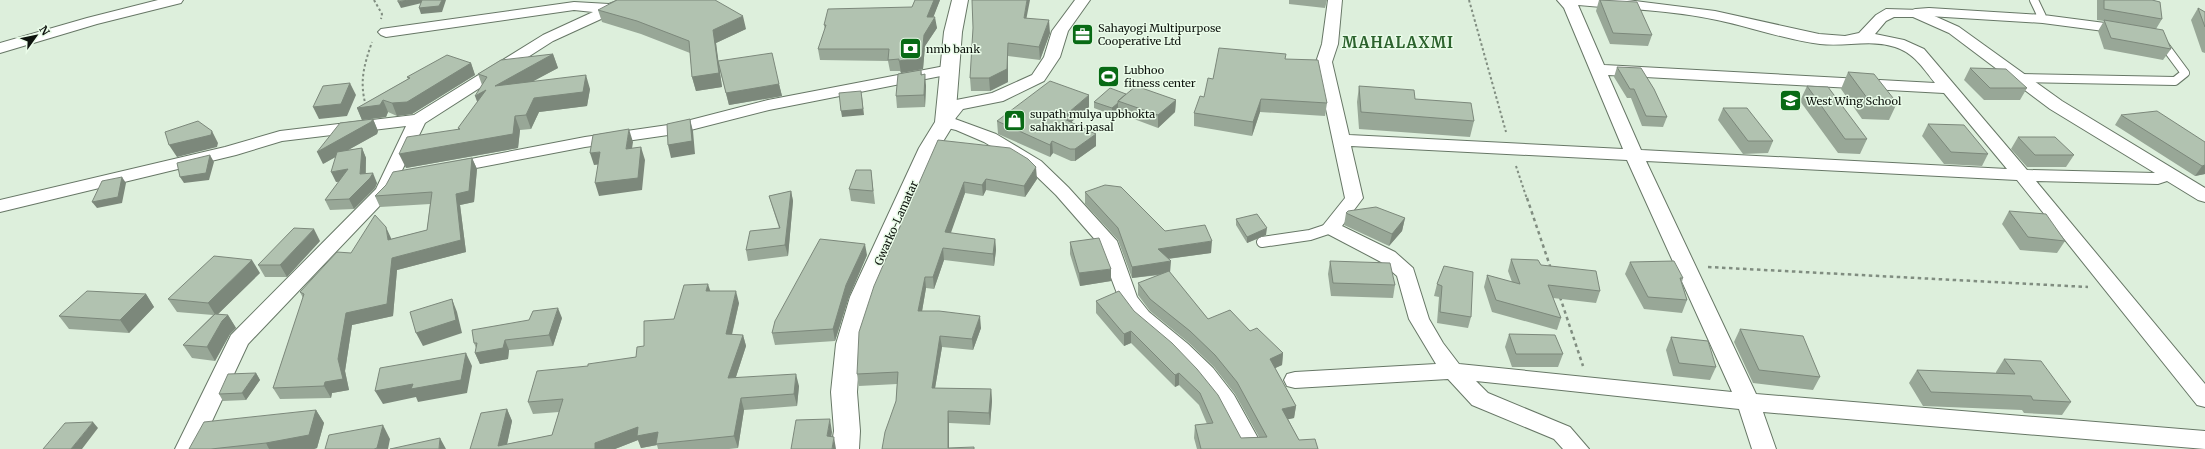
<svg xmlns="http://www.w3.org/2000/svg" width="2205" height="449" font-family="Merriweather,serif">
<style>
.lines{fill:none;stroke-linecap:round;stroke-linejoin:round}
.service-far1-casing{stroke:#677766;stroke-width:10}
.service-casing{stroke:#677766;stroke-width:12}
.minor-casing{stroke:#677766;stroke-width:2}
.secondary-casing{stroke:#677766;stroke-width:2}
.path-far1{stroke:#808d80;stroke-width:2;stroke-dasharray:2.5 2.5;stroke-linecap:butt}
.path{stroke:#808d80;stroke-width:2.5;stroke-dasharray:3.5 3.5;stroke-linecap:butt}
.service-far1{stroke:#fff;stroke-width:8}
.service{stroke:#fff;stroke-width:10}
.minor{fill:#fff;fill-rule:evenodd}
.secondary{fill:#fff;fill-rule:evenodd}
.wall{fill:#98a797}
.shaded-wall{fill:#7c887b}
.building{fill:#b1c2b0;stroke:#7c887b}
.labels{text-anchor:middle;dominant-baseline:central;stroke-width:3;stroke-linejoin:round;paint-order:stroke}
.poi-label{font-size:11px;fill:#0d130d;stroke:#eafce9;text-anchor:start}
.street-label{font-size:11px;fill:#0d130d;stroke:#eafce9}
.district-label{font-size:15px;font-weight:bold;letter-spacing:1px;fill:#2d632e;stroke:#eafce9}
</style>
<rect width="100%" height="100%" fill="#ddefdc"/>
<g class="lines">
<defs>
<path id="service-far1" d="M1916,13l13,-1 114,7 -9,-19
M2043,19l69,9
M2018,78l157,3 10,-8 -23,-31"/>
<path id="service" d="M1262,242l48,-7 21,-7"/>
<path id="minor" d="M158,0h25l-2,3 -84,21 -97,29v-10l87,-25z
M619,0h19l-2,3 -83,38 -128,82 -35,72 -142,149 -49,105h-24l56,-114 145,-146 30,-63 -124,15 -46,14 -236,57v-12l225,-53 55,-16 134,-16 129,-80 50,-23 -19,-2 -188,27 -5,-2 -3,-3 3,-3 193,-27 35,2z
M1075,0h15l-22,31 -8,26 -16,24 -41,20 -40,8 -8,10 41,15 45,27 27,26 49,54 20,56 12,15 39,32 25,24 21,27 30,54h-24l-22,-43 -21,-26 -25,-26 -37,-32 -14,-18 -23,-61 -42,-48 -27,-26 -45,-27 -28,-12 -17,-4 -3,-4 15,-21 41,-8 40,-18 12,-18 8,-26z
M1328,0h14l-4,44 -6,18 17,73 274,14 -59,-141 -7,-8h70l88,11 104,23 26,2 14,-3 17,-18 10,-6 35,1 38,17 103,74 143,87v14l-7,-2 -31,-19 -9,3 -122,-3 169,203v23l-8,-2 -180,-225 -371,-19 110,233 449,37v18l-442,-37 13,37h-24l-13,-40 -263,-28 12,12 82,34 19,22h-26l-9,-10 -82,-34 -24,-26 -153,9 -8,-2 -3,-6 3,-6 8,-2 141,-8 -27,-45 -12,-43 -16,-14 -57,-30 -3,-4 24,-30 -29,-136 6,-18zM1578,5c46,4 94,5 139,15 34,7 69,20 103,24 26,3 50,-5 75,3 19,6 28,21 40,36l-331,-18zM1894,17h19l36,16 101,76 105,64 -128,-3 -103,-121 -20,-9 -29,-6 11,-13zM1608,75l336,18 63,76 -366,-19zM1351,146l276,14 105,232 -273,-28 -16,-21 -14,-24 -16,-51 -18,-16 -53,-26 21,-28z
M950,65l6,2 2,3 -2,3 -187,37 -94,24 -90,13 -135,26 -6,-1 -3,-4 3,-4 6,-1 135,-26 90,-13 93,-24z"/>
<path id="secondary" d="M952,0h16l-6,32 -7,90 -16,26 -65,149 -14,47 -3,48 3,39 -1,18h-28l3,-18 -3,-39 5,-48 14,-47 69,-149 16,-26 9,-90z"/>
</defs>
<use href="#service-far1" class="service-far1-casing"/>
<use href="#service" class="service-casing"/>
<use href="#minor" class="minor-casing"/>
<use href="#secondary" class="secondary-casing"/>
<path class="path-far1" d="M374,0l8,14 -1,5
M1469,0l37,132
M366,106c-7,-24 -2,-41 6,-64
M1516,166l11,33"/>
<path class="path" d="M1527,198l24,71
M1708,267l380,20
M1560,297l23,69"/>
<use href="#service-far1" class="service-far1"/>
<use href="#service" class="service"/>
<use href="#minor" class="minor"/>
<use href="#secondary" class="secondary"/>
</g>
<path class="wall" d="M915,0h25l-7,17 4,11 -12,18 -2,23 -22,4 -1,-2h-10l-2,-10 -68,-1 -2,-11 7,-19 -1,-5 88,-18z
M1289,0h38l-2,8 -36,-4z
M1599,0h9l44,35 -4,11 -38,-2 -14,-33z
M2097,0h55l10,19 -6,10 15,20 -8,11 -59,-11 -6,-18 6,-10 -7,-1z
M2198,8l7,4v41l-3,-1 -11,-32z
M598,10l148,19 -30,14 2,18 61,23 3,12 -53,9 -10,-38 3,20 -26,4 -4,-14 -2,-24 -49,-19 -39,-12z
M1027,18l23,15 -10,27 -32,-4v26l-18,9h-19l-1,-13z
M553,54l5,14 -25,13 57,8 -3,17 -48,6 -8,17 -11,1 -2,18 -112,20 52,-39v-1l19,-25 5,-18 -4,-11z
M471,63l4,12 -63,39 -15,2 -9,-4 -2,5 -24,3 -5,-12 51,-29 -1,-2z
M1617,67l50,50 -4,10 -21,-1 -11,-28h-4l-13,-21z
M1970,68l57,20 -7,12h-36l-20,-20z
M921,70l1,5 4,11 -1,21 -28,1 -1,-12z
M1848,72l49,31 -8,17 -27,-1 -21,-30z
M1213,79l114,24 -2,13 -65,-4 -8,24 -58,-10v-13l10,-16z
M1359,86l56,13 59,22 -4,16 -111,-8 -2,-27z
M1807,86l60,53 -7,15 -22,-1 -38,-52z
M1126,94l50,6 -1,12 -17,16 -40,-15v-4l-6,6 -18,-7v-6z
M1089,107l-18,15 25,12v12l-21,15h-4l-18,-8 -3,4 -52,-23 -1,-13z
M1723,108l50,33 -5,12 -25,1 -25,-34z
M2121,115l84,27v32l-10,2 -80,-51z
M373,119l5,12 -1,3 -29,16 14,-2 4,10v15l11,10 -2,5 -21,21 -24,1 -5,-10 14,-18h-3l-1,-25 -12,7z
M1928,124l60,30 -6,12 -38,-2 -22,-28z
M2018,137l56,18 -8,12h-39l-16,-18z
M938,140l99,39 -12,18 -39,-7 -3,6 -18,-3 -15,40 45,6 1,11 -2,16 -50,-6 -10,29 -8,-1 -4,23 59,17 -8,22 -31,-3 -7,41 56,1 1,12 -2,24 -41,-2v25l25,1h-92l14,-48 1,-17 -38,2 -2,-12z
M472,158l5,11 -3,33 -14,3 6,47 -69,18 -4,46 -41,9 -7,46 4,19 -17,3 -1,5 -51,1 -7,-11 30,-90 -3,-6 51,-39 40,-15v1l36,-9 3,-26 -50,3 -5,-11z
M871,170l4,34 -24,-3 -2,-12z
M791,191l2,10 -5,55 -40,5 -2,-11 33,-22 -7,-22 -3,-10z
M1085,192l126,61 -43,6 2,14 38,46 42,12 33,22 -1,12 -7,3 21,38 -2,12 -6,1 11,21 19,9h-121l-3,-11 1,-13 12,-1 -8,-19 -20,-20 -4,2 -44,-44 -7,3 -28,-33v-12l38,10 107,127 18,-1 -24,-43 -21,-27 -25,-24 -39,-32 -12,-16v-12l22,-8 -28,3 -14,-38 -33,-36z
M2009,211l56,30 -8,12 -37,-3 -18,-26z
M1346,213l59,5 -3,13 -13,15 -45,-21z
M1236,219l30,16 -19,8 -11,-18z
M320,241l-33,36h-22l-7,-12z
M1070,242l41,39 -31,5 -10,-32z
M867,255l-18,42 -14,44 -60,4 -3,-12z
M1511,259l30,6 59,26 -4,12 -43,-5 8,20 -4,12 -65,-18 -8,-25 3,-12 25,7 -4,-11z
M1330,261l65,24 -2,13 -62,-2 -3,-22z
M1630,262l53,16 -1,4 5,18 -5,13 -38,-4 -19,-35z
M1444,266l27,51 -3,11 -31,-5 2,-26 -5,-1 3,-12z
M260,273l-42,41 10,1 8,13 -6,6 -15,27 -23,-3 -9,-13 30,-30 -36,-3 -9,-13z
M710,291l29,12 -7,32h11l3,11 -10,31 63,9 -2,20 -53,4 -6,38 -9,1h-71l-1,-4 -16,3 -3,-8 -23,9h-145l37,-40 5,12 -5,23 45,-9 7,-23 -26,2 -5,-12 60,-36 48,-9 8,-11z
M146,294l8,13 -25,26 -60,-4 -10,-13z
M562,318l-9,28 -44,4 -1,9 -28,5 -5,-11 1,-5 -2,-5z
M1740,329l80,48 -7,13 -60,-7 -19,-41z
M1509,334l54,20 -5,13h-46l-7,-20z
M1671,337l45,30 -6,13 -37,-4 -7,-26z
M2004,359l67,43 -9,13 -38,-2 -2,-3 -99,-4 -14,-23 8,-13 79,3v-1z
M256,373l4,7 -14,20 -23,1 -4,-7z
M316,410l8,13 -7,25 -3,1h-125z"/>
<path class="shaded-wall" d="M408,0h17l1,2 -25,6 -3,-6z
M442,0h4l-4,12 -21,2 -2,-6z
M934,0h6l-10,26 5,-9 2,11 -12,18 -2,23 -22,4 -2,-12 28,-44z
M1027,0h3l-6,31v-13z
M743,16l3,13 -30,14 6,44 -26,4 -4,-14 21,-47z
M1049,20l1,13 -10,27 -1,-13z
M1008,43v39l-18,9 -1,-13z
M553,54l5,14 -58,31 -5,-13z
M471,63l4,12 -63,39 -15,2 -5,-13z
M925,74l1,12 -1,21 -1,-12z
M586,75l4,14 -3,17 -48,6 -8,17 -5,-14 8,-17z
M350,83l6,12 -9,21 -28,3 -6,-12z
M779,84l3,12 -53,9 -3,-12z
M486,90l-6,20 -5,-14z
M1089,95v12l-27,23v-12z
M862,97l2,18 -22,2 -1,-6z
M1261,99l-1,13 -8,24 1,-14z
M383,100l5,12 -2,5 -24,3 -5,-12z
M1176,100l-1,12 -17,16v-13z
M1118,103v6l-6,6v-7z
M515,116l5,14 -2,18 -112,20 -7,-14z
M373,119l5,12 -1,3 -54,30 -6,-12z
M690,119l3,12 2,23 -24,4 -3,-13z
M629,129l4,13 -3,20 -4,-13z
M212,131l6,12 -1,4 -40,10 -8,-12z
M1096,134v12l-21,15v-12z
M1052,141l1,12 -3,4v-12z
M641,147l4,13 -3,30 -43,6 -4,-13z
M362,148l4,10 -1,25 8,-10 4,10 -2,5 -21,21 -5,-10 11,-25z
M600,152l4,12 -10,1 -4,-12z
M210,155l4,7 -5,18 -25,3 -4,-6z
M472,158l5,11 -3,33 -14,3 6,47 -69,18 -4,46 -41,9 -7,46 4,19 -17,3 -1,5 -7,-12 22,-73 46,-55 69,-18 -5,-46z
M2205,165v9l-10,2 7,-10z
M1036,167l1,12 -12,18 -1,-11z
M348,169l5,10 -17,3 -5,-10z
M122,177l4,6 -4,20 -25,5 -5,-6z
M986,179v11l-3,6 -1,-11z
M964,182l1,11 -18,51 -2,-12z
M791,191l2,10 -5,55 -3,-11z
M1405,218l-3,13 -13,15 3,-12z
M386,227l5,11 3,13 -6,-11z
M1267,228l-1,7 -19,8v-6z
M314,229l6,12 -33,36 -7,-12z
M995,239l1,11 -2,16 -1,-12z
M1212,241l-1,12 -53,7v-11z
M865,244l2,11 -18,42 -14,44 -2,-12 13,-44z
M943,248l1,12 -10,29 -1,-12z
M252,260l8,13 -44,43 -8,-13z
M1171,261l-1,12 -38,5v-11z
M1111,269v12l-31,5 -1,-13z
M925,277l1,11 -6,35 -2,-12z
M708,284l4,12 -6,-5z
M736,291l3,12 -10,43 -3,-12z
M146,294l8,13 -25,26 -9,-13z
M452,299l5,13 5,21 -39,13 -7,-13z
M558,308l4,10 -9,28 -4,-11z
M228,315l8,13 -6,6 -15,27 -8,-14 15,-26z
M980,316l1,12 -8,22 -1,-11z
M1131,331v12l-7,3v-12z
M743,335l3,11 -14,43 -4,-11z
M940,336l2,11 -9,53 -1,-12z
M505,340l4,10 -1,9 -28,5 -5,-11z
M466,353l6,13 -5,27 -49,9 -2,-5 -33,7 -8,-13z
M1283,353l-1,12 -13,6 1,-12z
M256,373l4,7 -14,20 -4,-7z
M1179,373v12l-4,2v-12z
M796,374l3,12 -2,20 -3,-12z
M991,389l1,12 -2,24 -1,-12z
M741,398l3,12 -6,38 -4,-12z
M1296,406l-2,12 -14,3 2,-12z
M507,409l5,12 -6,28 -8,-3z
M316,410l8,13 -7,25 -3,1h-45l-3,-6z
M948,411l1,12v26h-1z
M830,419l2,13 -2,17 -3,-13z
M93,422l5,6 -16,21h-11z
M383,425l7,14 -2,10h-14z
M638,427l20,5 -2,12 1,1 -16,3 -3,-8 -23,9h-20v-6z
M834,437l2,12h-4z
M440,438l6,11h-7z"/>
<path class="building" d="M398,0h10l-10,2z
M422,0h20l-3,6 -20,2z
M617,0h98l28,16 -30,14 6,43 -27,4 -3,-36 -52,-20 -39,-11z
M915,0h19l-7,17h8l-11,18 -2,22 -23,4v-2l-11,1 1,-11h-71l8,-24h-2l4,-16 84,-2z
M972,0h55l-3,18 25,2 -10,27 -31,-4 -1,26 -18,9h-19l3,-50z
M1600,0l37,2 15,33 -39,-2z
M2104,0h48l8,2 2,17 -58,-10z
M2198,8l7,4v15z
M2104,20l59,10 8,19 -60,-11z
M1219,48l67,6 -1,5 33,1 9,43 -66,-4 -8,23 -59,-9 6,-17 4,1 4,-19 5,1z
M772,53l7,31 -53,9 -8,-32z
M553,54l-58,32 91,-11 -3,17 -49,6 -8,17 -11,1 -2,18 -114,20 8,-17 53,-8 -2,-1 28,-38 -11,6 12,-19 -9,-3 23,-14z
M447,55l24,8 -64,39 -15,1 -9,-3 -3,5 -23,3 53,-30 -3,-1z
M1617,67l24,1 13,21 13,28 -21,-1 -12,-27h-4z
M1970,68l36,1 21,19h-37z
M921,70v5l4,-1 -1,21 -28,1 2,-22z
M1848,72l26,2 23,29 -27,-1z
M1050,81l39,14 -27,23 34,16 -21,15h-5l-18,-8 -2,4 -53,-24z
M350,83l-9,21 -28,3 10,-21z
M1136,86l40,14 -18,15 -40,-14z
M1359,86l55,4 1,9 56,4 3,18 -113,-9z
M1807,86l21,1 39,52h-22z
M1110,88l16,6 -8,7v2l-6,5 -18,-6z
M861,91l2,18 -22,2 -2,-18z
M1723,108h24l26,33h-25z
M2157,111l48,31v23l-3,1 -81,-51z
M373,119l-2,3 -54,30 23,-29z
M690,119l2,22 -24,4 -1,-21z
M198,121l14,10 -1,4 -42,10 -4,-13z
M1928,124l36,1 24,29 -37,-2z
M629,129l-3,20 15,-2 -3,31 -43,5 5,-31 -10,1 3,-18z
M2018,137h37l19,18h-39z
M938,140l72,8 18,11 8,8 -12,19 -38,-7 -4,6 -18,-3 -19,50 50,7 -2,15 -50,-6 -10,29h-8l-7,34h21l41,5 -8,23 -32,-3 -8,52 59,1 -2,24 -41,-2v37l26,-1v2h-92l3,-17 11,-31 2,-29 -41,2 2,-42 15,-46z
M362,148l-2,26 13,-1 -3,5 -21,21 -24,1 23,-31 -17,3 6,-20z
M210,155l-4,18 -26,4 -3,-14z
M472,158l-3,33 -13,3 5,46 -69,18 -5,46 -41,9 -8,46 5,20 -18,3 -1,4 -51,2 31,-94 -4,-2 37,-40 14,1 24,-38 11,12 2,13 39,-10 5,-38 -57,4 11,-11 7,-13z
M856,170h15l2,21 -24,-2z
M122,177l-4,20 -26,5 10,-21z
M1105,185l16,2 44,44 40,-6 7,16 -54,8 13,12 -39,6 -14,-39 -33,-36z
M791,191l-6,54 -39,5 4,-19 30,-3 -11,-32z
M1376,207l29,11 -13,16 -46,-21 2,-2z
M2009,211l37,3 19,27 -37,-4z
M1257,214l10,14 -20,9 -11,-18z
M294,228l20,1 -34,36h-22z
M1099,238l12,31 -32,4 -9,-31z
M820,239l45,5 -19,41 -13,44 -61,4 3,-12z
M214,256l38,4 -44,43 -40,-4z
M1511,259l27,1 3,5 55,6 4,20 -52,-6 13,33 -65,-18 -9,-25 33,9z
M1330,261l60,2 5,22 -62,-2z
M1674,261l9,17h-3l7,22 -39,-3 -18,-35z
M1444,266l29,6 -2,45 -31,-5 2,-26 -5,-2z
M1169,271l39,48 22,-9 20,21 7,-3 26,25 -13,6 26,47 -14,3 17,31 16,-1 3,10h-117l-6,-24 18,-2 -13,-30 -21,-20 -4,2 -44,-44 -7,3 -28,-33 23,-10 15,20 38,32 25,26 21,26 23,43 26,-1 -30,-55 -22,-27 -25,-24 -40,-32 -12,-16z
M708,284l-2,7h30l-10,43 17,1 -15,43 68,-4 -2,20 -53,4 -7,38 -78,8 2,-12 -21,4 1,-9 -43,16v6h-125l11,-36 26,-4 -9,37 54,-11 11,-36 -35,3 9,-31 51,-5v-2l48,-7 1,-10 7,-1v-25l30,-2 10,-34z
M87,291l59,3 -26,26 -61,-4z
M452,299l4,21 -40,13 -6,-21z
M558,308l-9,27 -44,5 -2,8 -28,5 2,-10h-3l-2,-13 57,-10 4,-9z
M215,314l13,1 -6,6 -15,26 -24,-2z
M1740,329l63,7 17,41 -61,-7z
M1509,334l46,1 8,19h-47z
M1671,337l37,4 8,26 -37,-4z
M466,353l-5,27 -50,9 2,-5 -38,7 5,-23z
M2004,359l37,2 30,41 -38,-2 -2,-4 -100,-4 -14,-22 98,4z
M256,373l-14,20 -23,1 9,-20z
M316,410l-7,25 -43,8 -55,6h-22l15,-27z
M830,419l-3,17 7,1 -2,12h-41l5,-29z
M93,422l-22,27h-28l22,-26z
M383,425l-6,23 -3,1h-49l4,-14z
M440,438l-1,11h-49z"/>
<defs>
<symbol id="office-square" viewBox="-11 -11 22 22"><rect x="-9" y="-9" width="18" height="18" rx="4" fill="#086a15" stroke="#eafce9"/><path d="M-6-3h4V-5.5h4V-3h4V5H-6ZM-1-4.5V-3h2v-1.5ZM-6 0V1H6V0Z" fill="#fff"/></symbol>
<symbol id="bank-square" viewBox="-11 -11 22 22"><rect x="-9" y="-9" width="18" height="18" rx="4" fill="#086a15" stroke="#eafce9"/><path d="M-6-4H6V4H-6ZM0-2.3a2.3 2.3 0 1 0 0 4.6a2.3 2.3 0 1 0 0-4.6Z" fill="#fff"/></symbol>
<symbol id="stadium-square" viewBox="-11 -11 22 22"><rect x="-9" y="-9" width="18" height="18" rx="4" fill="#086a15" stroke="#eafce9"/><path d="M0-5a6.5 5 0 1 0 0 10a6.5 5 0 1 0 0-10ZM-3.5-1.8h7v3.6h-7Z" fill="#fff"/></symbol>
<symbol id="school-square" viewBox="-11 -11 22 22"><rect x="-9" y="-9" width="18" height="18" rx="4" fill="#086a15" stroke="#eafce9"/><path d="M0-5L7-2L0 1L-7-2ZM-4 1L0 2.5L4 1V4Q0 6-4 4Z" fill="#fff"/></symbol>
<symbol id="shop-square" viewBox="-11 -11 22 22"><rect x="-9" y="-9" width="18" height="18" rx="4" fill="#086a15" stroke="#eafce9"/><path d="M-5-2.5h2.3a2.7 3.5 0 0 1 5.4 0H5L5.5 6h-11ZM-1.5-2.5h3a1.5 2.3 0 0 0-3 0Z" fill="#fff"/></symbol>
</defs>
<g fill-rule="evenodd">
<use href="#office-square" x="1070" y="22" width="25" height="25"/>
<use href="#bank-square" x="898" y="36" width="25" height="25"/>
<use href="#stadium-square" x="1096" y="64" width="25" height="25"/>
<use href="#school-square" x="1778" y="88" width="25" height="25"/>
<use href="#shop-square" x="1002" y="108" width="25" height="25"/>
</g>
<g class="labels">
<g class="poi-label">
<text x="1098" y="28">Sahayogi Multipurpose<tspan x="1098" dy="13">Cooperative Ltd</tspan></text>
<text x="926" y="49">nmb bank</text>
<text x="1124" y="70">Lubhoo<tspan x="1124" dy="13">fitness center</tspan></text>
<text x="1806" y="101">West Wing School</text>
<text x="1030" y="114">supath mulya upbhokta<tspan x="1030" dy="13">sahakhari pasal</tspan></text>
</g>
<g class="street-label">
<text transform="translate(896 223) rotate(-66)">Gwarko-Lamatar</text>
</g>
<g class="district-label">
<text x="1398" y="42">MAHALAXMI</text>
</g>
</g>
<g transform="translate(36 36) rotate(57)" stroke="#eafce9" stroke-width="3" paint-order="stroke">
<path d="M0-3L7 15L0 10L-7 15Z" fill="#0d130d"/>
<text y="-6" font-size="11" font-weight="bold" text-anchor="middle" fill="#0d130d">N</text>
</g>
</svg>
